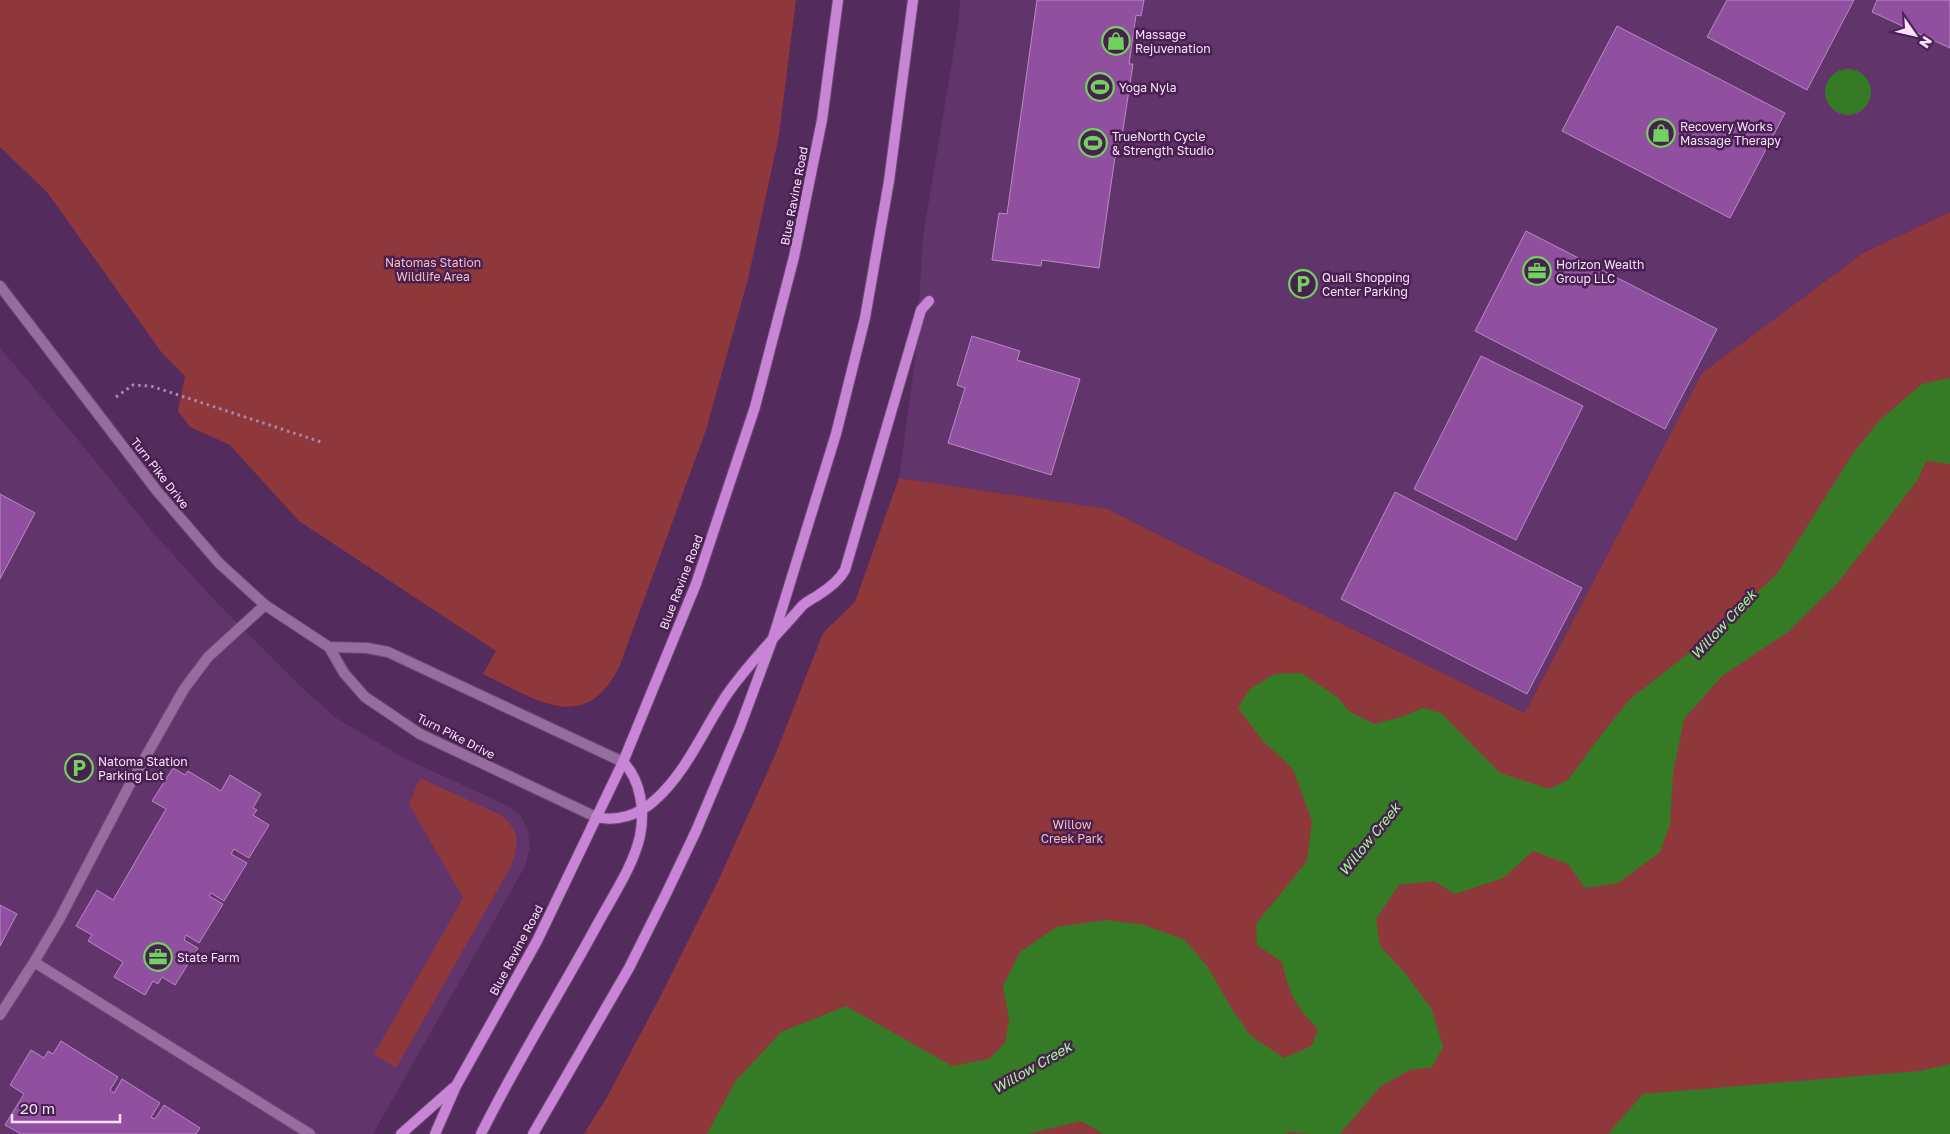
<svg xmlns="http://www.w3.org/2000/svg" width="1950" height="1134" font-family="'Golos Text',sans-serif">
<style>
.built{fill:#61346b}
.green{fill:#8f383c}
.water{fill:#357b26}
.building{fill:#914fa0;stroke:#b88ac2}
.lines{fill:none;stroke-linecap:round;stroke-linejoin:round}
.lane-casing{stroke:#6e4877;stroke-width:12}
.street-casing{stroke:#6e4877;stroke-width:12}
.secondary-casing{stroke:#6e4877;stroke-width:12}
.path{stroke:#a888af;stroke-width:3;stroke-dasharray:2.5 4;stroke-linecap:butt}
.lane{stroke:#976da0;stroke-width:10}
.street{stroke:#976da0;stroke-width:10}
.secondary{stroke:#c885d6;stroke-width:10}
.labels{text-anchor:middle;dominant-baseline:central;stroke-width:5;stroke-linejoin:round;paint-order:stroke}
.poi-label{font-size:12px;fill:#f9e1fe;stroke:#492151;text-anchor:start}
.street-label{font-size:12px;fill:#f9e1fe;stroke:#492151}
.park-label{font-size:12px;fill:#f8bdbc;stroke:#492151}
.water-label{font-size:14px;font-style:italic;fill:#a1fd8e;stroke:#492151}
</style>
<rect width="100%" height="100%" fill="#542b5d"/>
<path class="built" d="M960,0h990v212l-87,41 -161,120 -177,340 -332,-161 -85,-43 -209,-31 17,-125 7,-116 35,-212z
M0,348l65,76 91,112 63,69 81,81 36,32 68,40 100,46 17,12 7,15 2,17 -6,20 -151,266h-373z"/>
<path class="green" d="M0,0h796l-17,135 -31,144 -42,151 -86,235c-34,72 -85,34 -137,9l13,-23 -197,-130 -69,-76 -40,-18 -12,-16 7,-35 -23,-23 -115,-161 -47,-45z
M1950,212v922h-1366l23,-37 53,-100 59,-118 57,-126 47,-120 32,-31 44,-124 209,31 85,43 332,161 177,-340 161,-120z
M420,778l81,37c20,17 18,28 10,51l-115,202 -22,-14 89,-156 -54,-94z"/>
<path class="water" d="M1825 92a23 23 0 1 1 46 0a23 23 0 1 1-46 0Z
M1950,378v86l-24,-3 -9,20 -80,103 -49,48 -66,44 -38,43 -11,54 -3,51 -10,28 -42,31 -33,5 -17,-24 -35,-13 -30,27 -48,16 -21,-13 -35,4 -23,34 4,27 25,27 27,37 11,37 -11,20 -22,3 -29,16 -41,48h-30l-19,-2 -8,2h-179l-23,-13 -55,13h-319l28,-52 46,-50 65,-26 106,60 37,-7 16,-16 4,-24 -6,-33 17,-34 37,-25 49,-7 38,5 41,15 22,26 26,45 18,25 33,22 28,-12 6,-17c-23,-23 -29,-36 -36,-67l-25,-17 -1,-21 51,-63 5,-40 -19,-52 -30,-28 -25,-33 12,-19 25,-15 26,-1 35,23 13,15 25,13 24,-6 25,-10 18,5 59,60 49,16 19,-9 27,-37 35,-44 68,-53 79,-72 75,-119 26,-33 44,-38z
M1950,1064v70h-342l35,-40 277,-23z"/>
<path class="building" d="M1037,0h107l-3,16 -5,-1 -7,49h4l-11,72h-4l-19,132 -57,-8 -1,6 -49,-6 7,-47 8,1z
M1727,0h127l-47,90 -100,-53z
M1877,0h73v48l-78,-36z
M1617,26l168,87 -55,105 -168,-87z
M1526,231l191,98 -52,100 -190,-98z
M972,336l48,15 -3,9 63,19 -29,96 -103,-32 17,-55 -8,-3z
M1481,356l102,50 -67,134 -102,-51z
M1395,492l187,96 -55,106 -186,-95z
M0,494l35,19 -35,66z
M173,768l12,7 3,-4 33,20 9,-16 31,19 -8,14 4,2 -4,5 16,10 -20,33 -15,-9 -3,5 16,9 -23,38 -13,-8 -2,3 14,8 -24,39 -13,-8 -2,5 14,8 -23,37 -13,-8 -4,7 -5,-3 -8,14 -31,-18 9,-15 -35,-21 4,-6 -16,-9 21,-36 16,10 53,-91 -14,-8z
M0,905l17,9 -17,32z
M61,1041l57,36 -8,13 4,3 8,-14 38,24 -9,14 4,2 9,-14 36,23 -4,6h-175l-16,-9 19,-31 -14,-9 21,-35 13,8 4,-7 5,3z"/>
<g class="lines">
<defs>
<path id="lane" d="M265,605l-57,52 -24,32 -55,97 -70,134 -25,42 276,172
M0,1015l34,-53"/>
<path id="street" d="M0,286l157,205 62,72 46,42 64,42 15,26 21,24 55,37 176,83
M329,647l38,1 21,4 235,110"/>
<path id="secondary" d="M596,817c21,5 43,-2 59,-17 32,-28 49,-72 73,-107 21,-30 49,-58 74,-87 4,-4 10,-7 15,-10 11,-7 22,-15 28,-26l76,-260 8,-9
M401,1134l52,-46
M435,1134l21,-48 81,-145 86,-179 73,-178 59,-177 39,-150 28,-137 16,-120
M481,1134c35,-71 78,-139 116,-209 15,-28 36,-58 43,-89 5,-25 1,-56 -17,-74
M533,1134l96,-166 37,-74 30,-63 44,-104 33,-89 63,-204 29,-116 24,-137 24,-181"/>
</defs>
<use href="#lane" class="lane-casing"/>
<use href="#street" class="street-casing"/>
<use href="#secondary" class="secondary-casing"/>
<path class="path" d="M116,397l17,-12 18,1 173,57"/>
<use href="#lane" class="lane"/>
<use href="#street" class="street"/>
<use href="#secondary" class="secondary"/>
</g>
<defs>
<symbol id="shop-ring" viewBox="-11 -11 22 22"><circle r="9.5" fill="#492151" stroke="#71d25e" stroke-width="1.5"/><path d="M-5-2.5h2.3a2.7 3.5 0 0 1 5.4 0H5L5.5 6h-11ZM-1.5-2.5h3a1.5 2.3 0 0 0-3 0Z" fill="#71d25e"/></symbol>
<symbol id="stadium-ring" viewBox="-11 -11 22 22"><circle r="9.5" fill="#492151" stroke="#71d25e" stroke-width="1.5"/><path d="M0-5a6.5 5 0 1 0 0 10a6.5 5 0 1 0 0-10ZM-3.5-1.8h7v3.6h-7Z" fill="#71d25e"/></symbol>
<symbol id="office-ring" viewBox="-11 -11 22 22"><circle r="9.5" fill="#492151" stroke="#71d25e" stroke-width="1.5"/><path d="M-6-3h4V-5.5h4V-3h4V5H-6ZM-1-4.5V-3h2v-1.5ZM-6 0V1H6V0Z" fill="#71d25e"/></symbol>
<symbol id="parking-ring" viewBox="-11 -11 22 22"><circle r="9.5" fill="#492151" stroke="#71d25e" stroke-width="1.5"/><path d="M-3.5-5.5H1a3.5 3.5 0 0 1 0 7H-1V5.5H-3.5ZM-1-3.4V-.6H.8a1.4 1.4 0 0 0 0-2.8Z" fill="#71d25e"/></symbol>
</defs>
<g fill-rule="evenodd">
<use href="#shop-ring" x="1100" y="25" width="32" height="32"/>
<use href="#stadium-ring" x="1084" y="71" width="32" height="32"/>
<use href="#shop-ring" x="1645" y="117" width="32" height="32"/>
<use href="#stadium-ring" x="1077" y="127" width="32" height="32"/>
<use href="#office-ring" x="1521" y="255" width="32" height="32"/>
<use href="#parking-ring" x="1287" y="268" width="32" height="32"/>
<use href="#parking-ring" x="63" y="752" width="32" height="32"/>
<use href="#office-ring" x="142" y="941" width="32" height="32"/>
</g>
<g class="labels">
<g class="poi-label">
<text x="1135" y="34">Massage<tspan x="1135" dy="14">Rejuvenation</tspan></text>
<text x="1119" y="87">Yoga Nyla</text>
<text x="1680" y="126">Recovery Works<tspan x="1680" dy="14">Massage Therapy</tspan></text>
<text x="1112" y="136">TrueNorth Cycle<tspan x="1112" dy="14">&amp; Strength Studio</tspan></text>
<text x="1556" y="264">Horizon Wealth<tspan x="1556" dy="14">Group LLC</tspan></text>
<text x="1322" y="277">Quail Shopping<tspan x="1322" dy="14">Center Parking</tspan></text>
<text x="98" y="761">Natoma Station<tspan x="98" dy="14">Parking Lot</tspan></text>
<text x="177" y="957">State Farm</text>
</g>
<g class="street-label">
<text transform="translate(794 196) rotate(-79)">Blue Ravine Road</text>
<text transform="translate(160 473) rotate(52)">Turn Pike Drive</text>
<text transform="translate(681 582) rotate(-69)">Blue Ravine Road</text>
<text transform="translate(456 736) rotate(27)">Turn Pike Drive</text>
<text transform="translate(516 950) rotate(-62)">Blue Ravine Road</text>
</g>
<g class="park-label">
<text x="433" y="262">Natomas Station<tspan x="433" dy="14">Wildlife Area</tspan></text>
<text x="1072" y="824">Willow<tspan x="1072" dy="14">Creek Park</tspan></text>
</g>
<g class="water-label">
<text transform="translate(1723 624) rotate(-47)">Willow Creek</text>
<text transform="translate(1369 839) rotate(-51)">Willow Creek</text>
<text transform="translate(1032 1067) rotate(-30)">Willow Creek</text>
</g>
</g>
<g transform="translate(1915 35) rotate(124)" stroke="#492151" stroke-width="4" paint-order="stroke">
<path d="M0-4L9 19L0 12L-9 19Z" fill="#f9e1fe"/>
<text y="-8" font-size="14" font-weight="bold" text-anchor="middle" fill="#f9e1fe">N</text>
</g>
<path d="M12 1114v8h108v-8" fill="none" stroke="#f9e1fe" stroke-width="2.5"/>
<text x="20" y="1114" font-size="15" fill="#f9e1fe" stroke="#492151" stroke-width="4" paint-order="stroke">20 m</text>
</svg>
